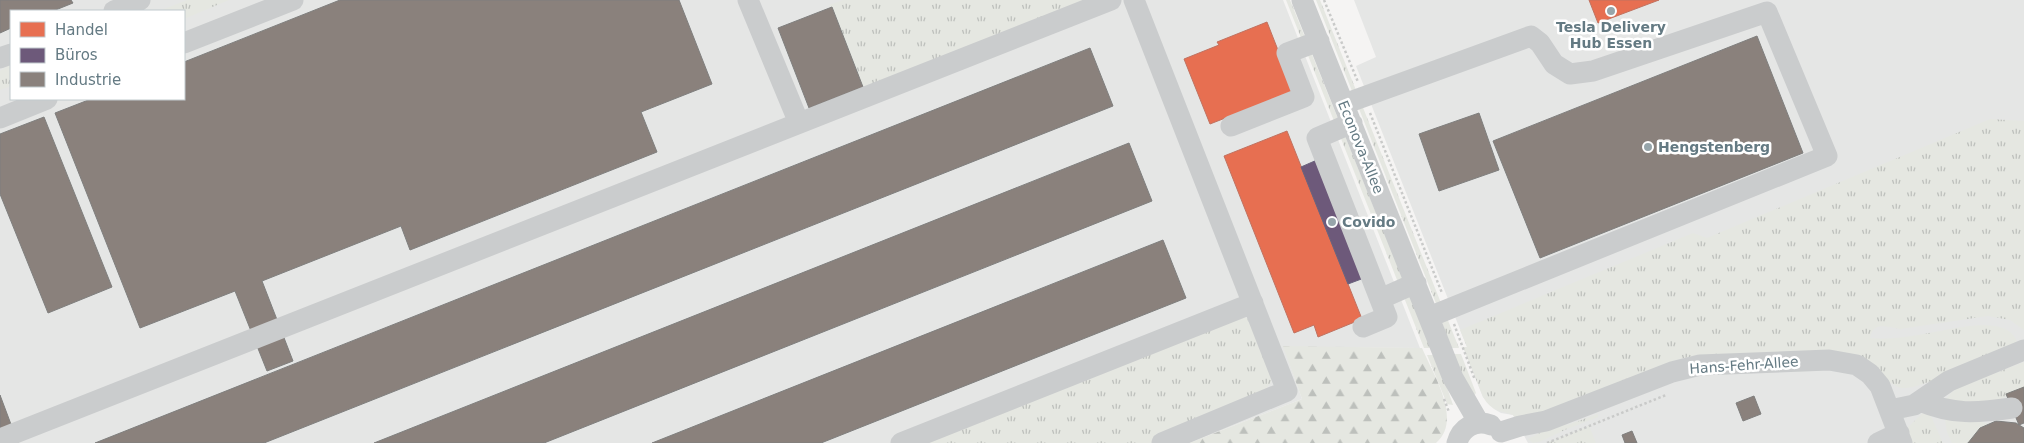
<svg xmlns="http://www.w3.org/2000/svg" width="2024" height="443" font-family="'DejaVu Sans',sans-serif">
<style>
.built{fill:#e5e6e5;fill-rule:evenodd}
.grass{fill:url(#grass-tufts)}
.forest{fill:url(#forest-firs)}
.shops{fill:#e76f51;stroke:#c07260}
.offices{fill:#6d597a;stroke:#6a637d}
.industry{fill:#8a817c;stroke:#7f7f7e}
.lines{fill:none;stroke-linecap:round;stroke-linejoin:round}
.path{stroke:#c9cac9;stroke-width:2.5;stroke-dasharray:2.5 2.5;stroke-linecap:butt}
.minor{stroke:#cacccd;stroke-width:21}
.poi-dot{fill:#97a5aa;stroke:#fff;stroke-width:2}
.labels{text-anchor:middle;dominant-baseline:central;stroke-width:5;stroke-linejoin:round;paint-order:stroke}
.poi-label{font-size:14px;font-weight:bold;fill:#647a83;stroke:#fff;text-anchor:start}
.street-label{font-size:14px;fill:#647a83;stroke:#fff}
</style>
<defs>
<pattern id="grass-tufts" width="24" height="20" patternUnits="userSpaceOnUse" patternTransform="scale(1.25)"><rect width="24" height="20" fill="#e5e7e1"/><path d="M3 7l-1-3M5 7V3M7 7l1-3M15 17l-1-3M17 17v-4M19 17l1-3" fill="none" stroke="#bdc0bc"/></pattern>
<pattern id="forest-firs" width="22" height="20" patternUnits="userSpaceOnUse" patternTransform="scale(1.25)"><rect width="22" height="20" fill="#e5e7e1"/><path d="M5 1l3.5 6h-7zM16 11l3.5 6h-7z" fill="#bdc0bc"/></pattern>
</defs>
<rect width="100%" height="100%" fill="#f5f4f3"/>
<path class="built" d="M0,0h1283l137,348 -136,-1 18,52 -113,44h-1189zM11,11h173v88h-173z
M1354,0h670v443h-496l-15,-28 -12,-2 -7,-4 -11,-12 -20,-50h4l-111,-281 20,-9z"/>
<path class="grass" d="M187,0h42l-45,19v-8h-25z
M843,0h245l-225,87 -31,-79 -3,-3z
M1286,0h4l84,208 59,140h-9z
M1316,0h4l139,348h-9l-13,-42z
M11,64v22l-11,4v-19z
M1990,119l34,2v209l-14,-10 -22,-4 -88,13c-13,-2 -27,-8 -30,9 17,2 36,-1 54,-4 22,-3 83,-22 93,8 -22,10 -94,48 -115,46 -10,-1 -17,-12 -24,-18l-189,-13 -13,3 -159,62 -4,-7c-13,-5 -21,-3 -30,-18l-20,-50h4l-7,-17 233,-97 14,5z
M1241,317l6,1 26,55 -2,9 -4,6 -18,11 -97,44h-239z
M1453,354h8l15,39 -3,4z
M1427,355h9l17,50 -6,-1z
M2024,362v25l-17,7v2l-16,7 -47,-2 12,-13z
M1923,413l7,1 13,29h-31l-4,-16z
M1598,414v3l-31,12 -28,13 -6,1 -5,-4 31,-16 8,2z
M1945,419l34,2 9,3 -14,10 -6,9h-16l-5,-11z
M1589,426l7,17h-49z"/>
<path class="forest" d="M1283,346l139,2c11,26 41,72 14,95h-247l113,-44z"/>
<path class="shops" d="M1589,0h70l-61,23z
M1267,22l27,69 -84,33 -26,-65 35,-14 -2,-3z
M1287,131l75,188 -44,18 -4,-12 -20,8 -70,-177z"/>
<path class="offices" d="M1317,160l47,118 -16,6 -47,-117z"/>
<path class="industry" d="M0,0h71l2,3 -20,8h-42v17l-11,5z
M340,0h339l33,84 -71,28 16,40 -247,98 -9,-24 -139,55 31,80 -26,10 -32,-80 -95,37 -85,-215 36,-14h93v-37z
M832,7l31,80 -54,21 -31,-80z
M1757,36l46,117 -263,105 -47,-117z
M1090,48l23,58 -849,337h-169z
M1479,113l20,57 -60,21 -20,-57z
M44,117l68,170 -64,26 -48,-119v-60z
M1129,143l23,58 -608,242h-170z
M1163,240l23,58 -365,145h-169z
M2024,387v36l-5,2 -13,-31z
M0,395l18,48 -18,-2z
M1754,396l7,18 -18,7 -7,-18z
M1996,421l20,2 8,5v15h-56l12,-15z
M1632,431l5,12h-12l-3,-8z"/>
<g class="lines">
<path class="path" d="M1324,0l34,82
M1370,113l72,180
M1454,324l21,56
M1444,399l5,13
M1547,443l119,-48"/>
<path class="minor" d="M748,0l51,123
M1134,0l153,391 -125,52
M1302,0l151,378 26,45
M114,11l26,-11
M184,43l109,-43
M0,58l11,-4
M1344,104l187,-68 9,7 14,21 16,10 23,-3 174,-59 60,144 -398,161
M0,118l47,-19
M1352,123l-35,15 70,179 -24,10
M1231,126l73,-29 -17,-44 32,-12
M1380,299l36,-16
M1920,401c33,14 57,12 92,7
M1890,410l24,-5 35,-24 75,-31
M1501,432l19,-6 26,-5 126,-49 28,-7 129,-5 28,5 13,9 10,12 22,57
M0,439l1111,-439
M901,443l352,-140
M1457,443c4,-15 18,-24 34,-18
M1878,443l21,-10"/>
</g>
<g class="poi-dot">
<circle cx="1611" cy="11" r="5"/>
<circle cx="1648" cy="147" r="5"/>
<circle cx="1332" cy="222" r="5"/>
</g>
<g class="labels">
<g class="poi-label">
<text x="1611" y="27" text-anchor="middle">Tesla Delivery<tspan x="1611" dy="16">Hub Essen</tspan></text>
<text x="1658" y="147">Hengstenberg</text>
<text x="1342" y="222">Covido</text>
</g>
<g class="street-label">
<text transform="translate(1361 147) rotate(68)">Econova-Allee</text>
<text transform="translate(1744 365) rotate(-4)">Hans-Fehr-Allee</text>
</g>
</g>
<rect x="10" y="10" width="175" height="90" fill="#ffffff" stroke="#c1cacd"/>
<rect x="20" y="22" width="25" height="15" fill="#e76f51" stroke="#c1cacd"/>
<text x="55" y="35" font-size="15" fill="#647a83">Handel</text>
<rect x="20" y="48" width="25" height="15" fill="#6d597a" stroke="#c1cacd"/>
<text x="55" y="60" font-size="15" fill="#647a83">Büros</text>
<rect x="20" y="72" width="25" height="15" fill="#8a817c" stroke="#c1cacd"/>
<text x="55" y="85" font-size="15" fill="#647a83">Industrie</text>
</svg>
